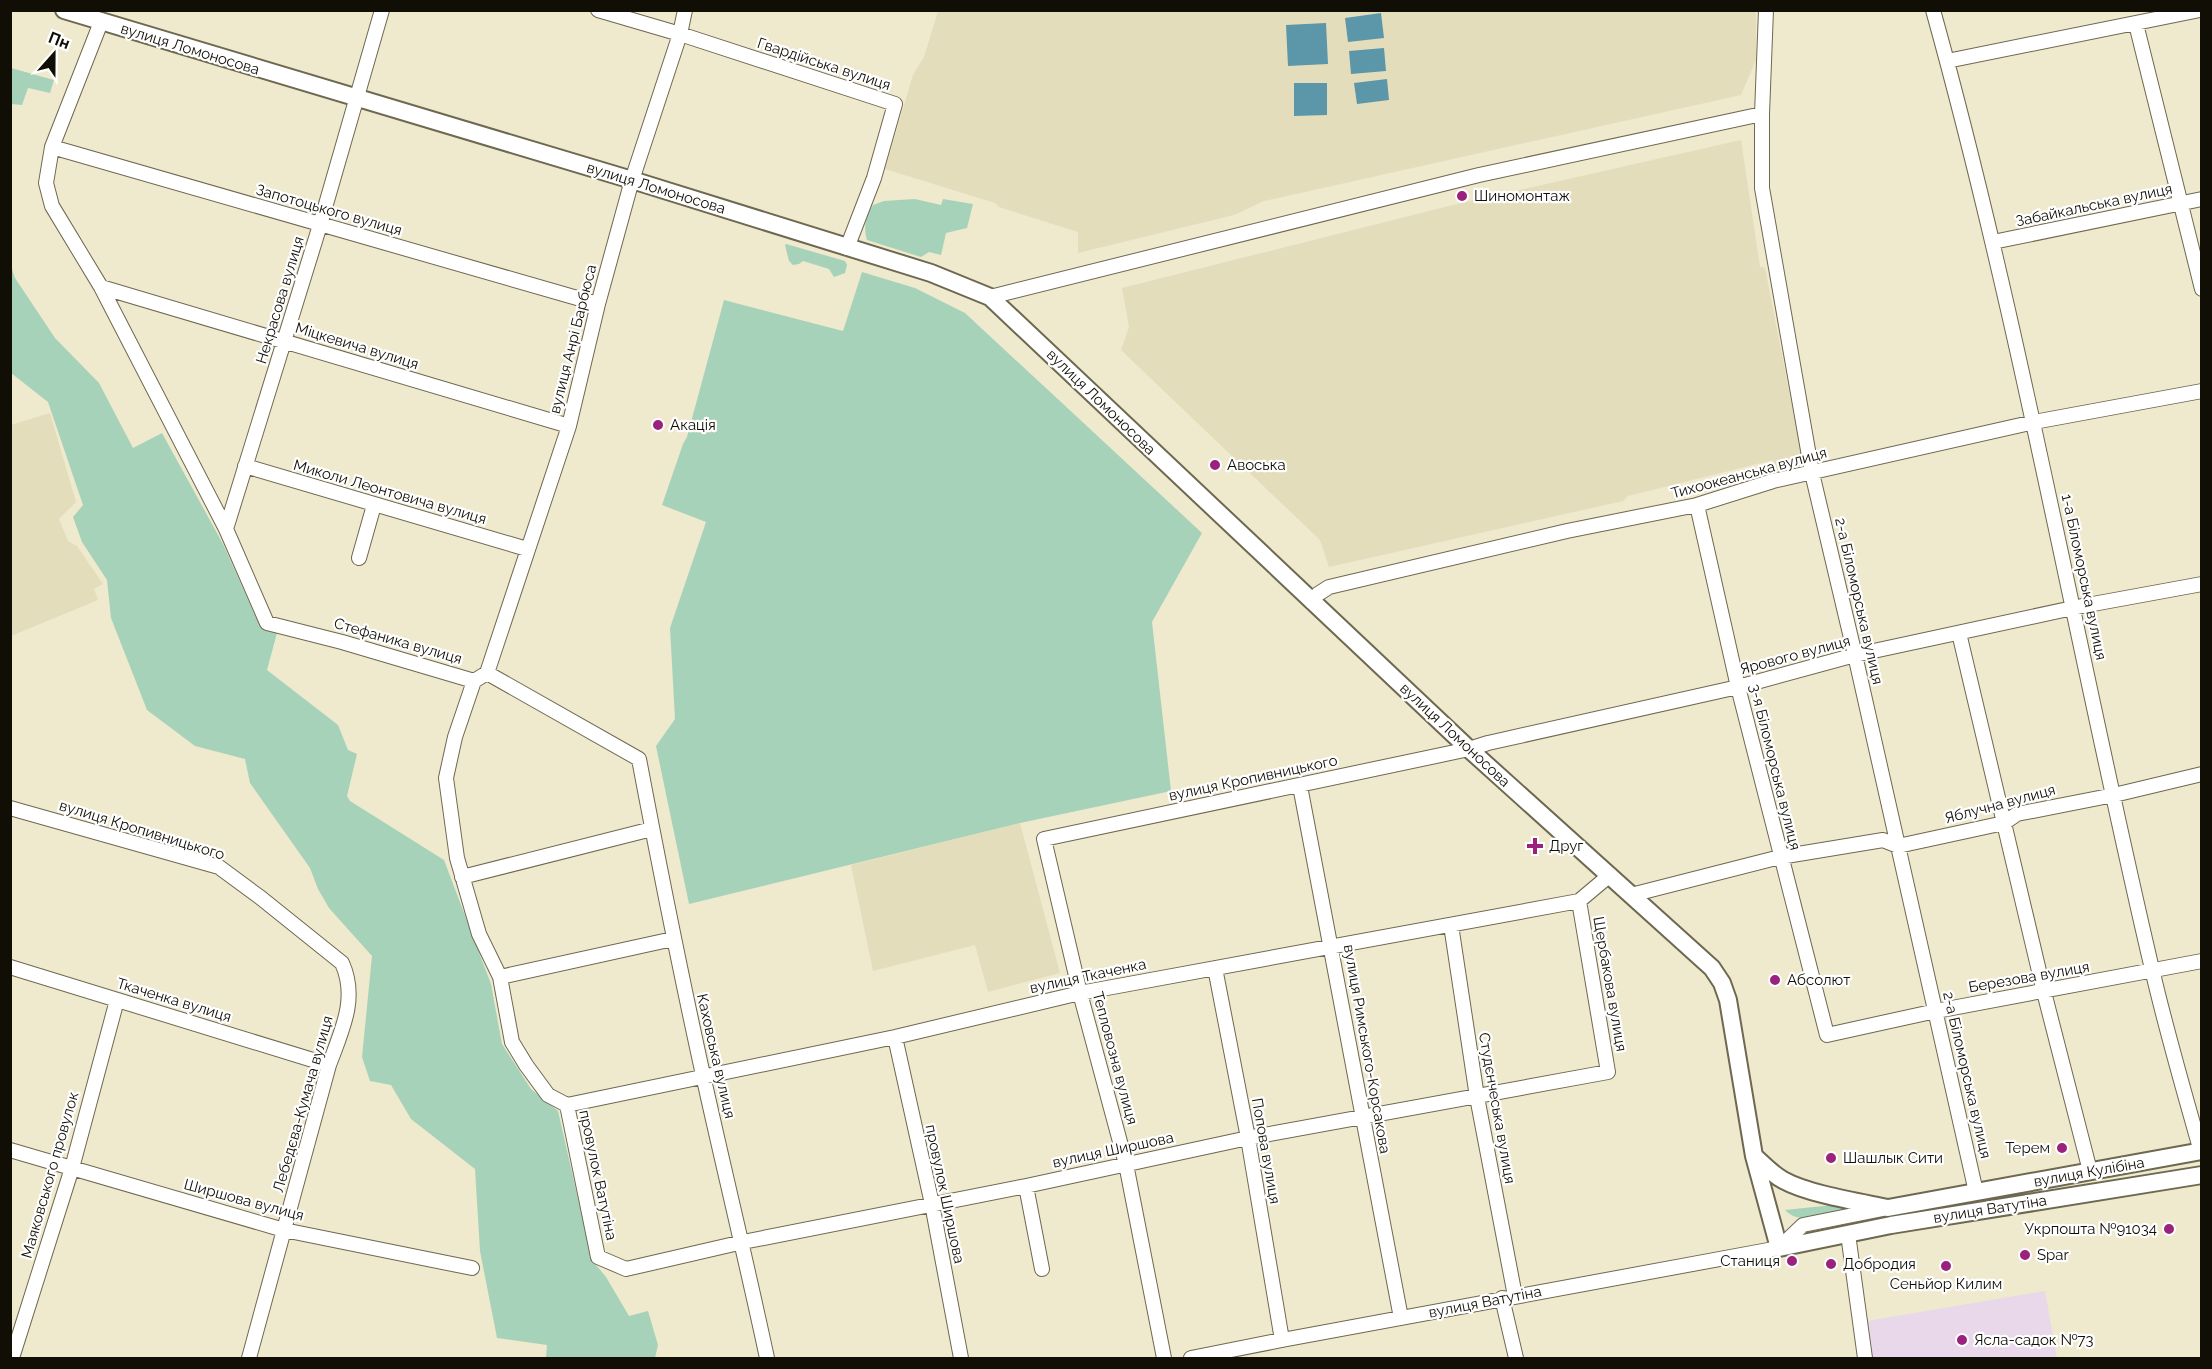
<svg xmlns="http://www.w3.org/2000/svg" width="2212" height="1369" font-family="Raleway,sans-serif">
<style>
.built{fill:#e4ddbb}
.education{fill:#e9d8ea}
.green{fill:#a7d2ba}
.water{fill:#5c96a9}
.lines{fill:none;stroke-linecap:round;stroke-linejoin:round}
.minor-casing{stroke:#6d6850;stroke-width:16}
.major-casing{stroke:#6d6850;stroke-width:20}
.minor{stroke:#fff;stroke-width:14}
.major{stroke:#fff;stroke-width:16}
.poi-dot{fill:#9a227c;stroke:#fff;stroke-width:2}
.labels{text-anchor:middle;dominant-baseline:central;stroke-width:4.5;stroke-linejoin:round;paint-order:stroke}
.street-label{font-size:15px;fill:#100e05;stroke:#fff}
.poi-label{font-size:15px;fill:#100e05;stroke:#fff;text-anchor:start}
</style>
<rect width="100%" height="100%" fill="#efe9ce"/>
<path class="built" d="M938,11h818v49l-15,35 -477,106 -30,14 -156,38v-21l-79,-25 -4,-4 -110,-34 28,-94 11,-18z
M1741,140l19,127 5,1 36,184 -1,14 -24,6 -3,-12 -145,36 -5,5 -294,66 -9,-27 -199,-190 8,-23 -7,-39 335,-84z
M50,413l26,89 -17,17 9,22 9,5 26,38 -9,5 4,11 -87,36v-211z
M1020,823l40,150 -72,19 -13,-47 -102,26 -22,-106z"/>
<path class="education" d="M2045,1291l12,67h-185l-5,-37z"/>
<path class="green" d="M11,68l43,12 -4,13 -22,-5 -6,17 -11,-1z
M915,199l26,6 2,-6 30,5 -6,24 -21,5 -5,22 -12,-3 -8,5 -54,-17c-4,-14 -1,-23 6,-35l11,-4z
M786,244l59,17 2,4 -2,8 -11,4 -5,-8 -26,-8 -4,3 -6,1 -4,-4 -4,-16z
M10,263l5,15 40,60 44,45 34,65 29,-15 61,111 37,82 17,7 -10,37 71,55 10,25 9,4 -10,42 3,5 94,59 47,124 11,60 29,45 27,22 34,149 14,17 23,39 19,-5 10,34 -3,13h-109l1,-13 -50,-7 -17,-87 -5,-82 -64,-50 -20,-34 -21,-4 -8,-24 10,-101 -43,-48 -11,-19 -8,-21 -60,-85 -5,-24 -50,-13 -48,-36 -36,-92 -4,-38 -25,-38 -9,-25 10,-12 -35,-103 -37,-29z
M862,272l53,16 50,25 237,220 -50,89 19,169 -151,32 -331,81 -33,-158 19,-27 -5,-91 36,-106 -44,-17 21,-61 4,-7 37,-137 119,31z
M1843,1204l2,8c-19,3 -45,14 -60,-2z"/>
<path class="water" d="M1381,13l3,25 -36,4 -3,-24z
M1326,23l2,41 -40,2 -2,-41z
M1384,48l2,23 -35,3 -2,-23z
M1387,79l2,21 -32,4 -3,-21z
M1294,83h33v32l-33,1z"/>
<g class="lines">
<defs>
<path id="minor" d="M598,10l82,24 215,70 -21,74 -27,70
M1766,10l-4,104v74l50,285 43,182 121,537
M1933,10c88,317 144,640 219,959 14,61 32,122 49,183
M101,22l-49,125 -6,36 6,23 49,81 125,242 41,94 75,19 132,39 13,-8 152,86c20,106 41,211 64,316 21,95 44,189 64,283
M2136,24l66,265
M1947,61l253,-51
M52,147l546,157
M1993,242l209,-43
M101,287l468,139
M990,297l489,-122 283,-61
M245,466l282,83
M1697,505l41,182 89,348 109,-24 266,-50
M226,529l94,-304 62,-215
M359,558l15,-53
M1312,602l6,-8 11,-7 238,-56 130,-26 76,-24 261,-59 168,-31
M1959,633l85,359 46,179
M487,673l82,-247 29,-122 34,-124 48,-146 5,-24
M474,681l-19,56 -9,41 11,80 22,76 21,43 12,65 14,23 22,30 19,10
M1300,786l101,532
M10,808l209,59 42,31 81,65c16,35 0,67 -13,102l-80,293
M462,877l190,-48
M1631,895l149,-38 103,-17 15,6 106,-23 13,-9 97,-19 88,-21
M1451,925l26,172 38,199
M10,967l319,98
M1215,968l33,170 34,202
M500,977l173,-38
M895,1037l37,167 29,154
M567,1105l31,152 28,12 117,-27 283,-56 222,-48 360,-66 -29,-171
M567,1105l328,-68 185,-44 499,-92 31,-26
M10,1150l274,80 188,38
M1026,1186l16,83
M1848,1234l17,124
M1502,1298l14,60
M12,1358l60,-190 45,-168
M1164,1358l-38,-194 -46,-171 -36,-154 425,-90 19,-6 250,-56 117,-32 227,-49 120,-22
M1191,1358l91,-18 497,-92 24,-23 80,-16"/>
<path id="major" d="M64,10l568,170 299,93 59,24 479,452 243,219 10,15 6,17 26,156 25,92 112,-23 311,-50
M1754,1156c9,8 18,18 29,24 25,14 76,22 105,28l314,-57"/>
</defs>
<use href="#minor" class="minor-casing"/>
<use href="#major" class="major-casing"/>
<use href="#minor" class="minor"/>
<use href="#major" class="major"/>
</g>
<g class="poi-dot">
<circle cx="1462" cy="196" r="6"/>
<circle cx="658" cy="425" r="6"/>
<circle cx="1215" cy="465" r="6"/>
<path d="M1532 837h6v6h6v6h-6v6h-6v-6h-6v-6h6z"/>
<circle cx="1775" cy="980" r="6"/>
<circle cx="2062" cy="1148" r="6"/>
<circle cx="1831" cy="1158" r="6"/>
<circle cx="2169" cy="1229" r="6"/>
<circle cx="2025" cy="1255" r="6"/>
<circle cx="1792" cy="1261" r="6"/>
<circle cx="1831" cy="1264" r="6"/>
<circle cx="1946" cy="1266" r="6"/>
<circle cx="1962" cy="1340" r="6"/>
</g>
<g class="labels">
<g class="street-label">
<text transform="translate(190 49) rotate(17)">вулиця Ломоносова</text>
<text transform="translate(824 64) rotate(18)">Гвардійська вулиця</text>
<text transform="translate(656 188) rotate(17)">вулиця Ломоносова</text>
<text transform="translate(2094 205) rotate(-12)">Забайкальська вулиця</text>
<text transform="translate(329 210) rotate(16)">Запотоцького вулиця</text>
<text transform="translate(280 300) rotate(-73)">Некрасова вулиця</text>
<text transform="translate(573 339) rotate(-76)">вулиця Анрі Барбюса</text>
<text transform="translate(357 346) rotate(17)">Міцкевича вулиця</text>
<text transform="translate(1101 402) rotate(44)">вулиця Ломоносова</text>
<text transform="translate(1749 473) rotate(-15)">Тихоокеанська вулиця</text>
<text transform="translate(390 492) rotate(16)">Миколи Леонтовича вулиця</text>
<text transform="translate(2084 577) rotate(78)">1-а Біломорська вулиця</text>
<text transform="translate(1859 601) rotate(77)">2-а Біломорська вулиця</text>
<text transform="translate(398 641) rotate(16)">Стефаника вулиця</text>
<text transform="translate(1795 655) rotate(-15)">Ярового вулиця</text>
<text transform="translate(1455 735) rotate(43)">вулиця Ломоносова</text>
<text transform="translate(1775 767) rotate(76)">3-я Біломорська вулиця</text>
<text transform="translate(1253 778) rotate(-12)">вулиця Кропивницького</text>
<text transform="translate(2000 804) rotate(-15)">Яблучна вулиця</text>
<text transform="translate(142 830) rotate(17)">вулиця Кропивницького</text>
<text transform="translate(1088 976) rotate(-12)">вулиця Ткаченка</text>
<text transform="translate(2029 977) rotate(-10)">Березова вулиця</text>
<text transform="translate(1610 984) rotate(80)">Щербакова вулиця</text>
<text transform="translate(174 1000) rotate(17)">Ткаченка вулиця</text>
<text transform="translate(1367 1049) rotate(80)">вулиця Римського-Корсакова</text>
<text transform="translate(716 1056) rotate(77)">Каховська вулиця</text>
<text transform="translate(1115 1058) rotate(75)">Тепловозна вулиця</text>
<text transform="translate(1967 1075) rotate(77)">2-а Біломорська вулиця</text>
<text transform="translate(303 1104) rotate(-74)">Лебедєва-Кумача вулиця</text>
<text transform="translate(1497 1108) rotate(80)">Студєнчеська вулиця</text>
<text transform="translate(1113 1150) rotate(-12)">вулиця Ширшова</text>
<text transform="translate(1266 1151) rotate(80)">Попова вулиця</text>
<text transform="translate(2089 1172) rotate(-10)">вулиця Кулібіна</text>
<text transform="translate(50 1175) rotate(-74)">Маяковського провулок</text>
<text transform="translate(598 1175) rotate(78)">провулок Ватутіна</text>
<text transform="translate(945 1194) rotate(78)">провулок Ширшова</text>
<text transform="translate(244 1200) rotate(15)">Ширшова вулиця</text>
<text transform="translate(1990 1209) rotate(-9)">вулиця Ватутіна</text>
<text transform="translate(1485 1302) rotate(-11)">вулиця Ватутіна</text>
</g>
<g class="poi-label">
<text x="1474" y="196">Шиномонтаж</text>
<text x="670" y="425">Акація</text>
<text x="1227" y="465">Авоська</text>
<text x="1549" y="846">Друг</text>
<text x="1787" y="980">Абсолют</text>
<text x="2050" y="1148" text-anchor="end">Терем</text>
<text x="1843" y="1158">Шашлык Сити</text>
<text x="2157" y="1229" text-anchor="end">Укрпошта №91034</text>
<text x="2037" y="1255">Spar</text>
<text x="1780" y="1261" text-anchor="end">Станиця</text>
<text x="1843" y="1264">Добродия</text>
<text x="1946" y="1284" text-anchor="middle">Сеньйор Килим</text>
<text x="1974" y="1340">Ясла-садок №73</text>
</g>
</g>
<rect width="2212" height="1369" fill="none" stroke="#100e05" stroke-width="24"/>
<g transform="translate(54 54) rotate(21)" stroke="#ffffff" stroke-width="4.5" paint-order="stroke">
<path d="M0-4.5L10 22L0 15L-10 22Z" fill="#100e05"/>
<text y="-9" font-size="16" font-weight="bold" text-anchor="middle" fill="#100e05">Пн</text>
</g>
</svg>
